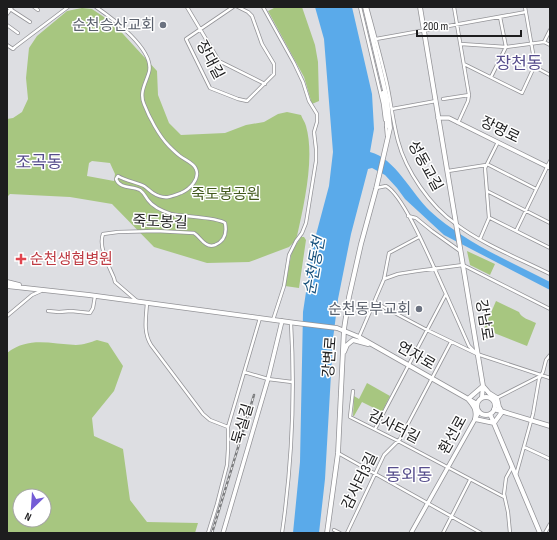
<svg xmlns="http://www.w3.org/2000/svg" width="557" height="540" font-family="'Sofia Sans Condensed','Noto Sans KR',sans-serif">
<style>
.green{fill:#a7c680;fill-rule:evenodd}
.water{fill:#5aaaea}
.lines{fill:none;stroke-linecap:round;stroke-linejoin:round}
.minor-casing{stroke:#939397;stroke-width:4}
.tertiary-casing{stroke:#939397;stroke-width:5}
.secondary-casing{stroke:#939397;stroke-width:5.5}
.minor{stroke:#fff;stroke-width:2.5}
.tertiary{stroke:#fff;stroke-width:3.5}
.secondary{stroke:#fff;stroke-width:4}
.rail-casing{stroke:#7c7d7f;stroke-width:2.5}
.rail{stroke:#fff;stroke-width:1;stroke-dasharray:3;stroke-linecap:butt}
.worship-dot{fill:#6b7280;stroke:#fff;stroke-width:1.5}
.health-dot{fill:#e0444e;stroke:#fff;stroke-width:1.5}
.labels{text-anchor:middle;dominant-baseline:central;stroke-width:3;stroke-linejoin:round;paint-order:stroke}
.worship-label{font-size:15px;fill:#5b616d;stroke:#fff;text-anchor:end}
.street-label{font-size:15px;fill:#1d1d1e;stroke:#fff}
.park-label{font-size:15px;fill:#435a1d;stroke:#fff}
.health-label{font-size:15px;fill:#be3a42;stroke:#fff;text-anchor:start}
.water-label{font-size:16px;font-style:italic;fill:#1a537e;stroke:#fff}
.quarter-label{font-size:17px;fill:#564d8c;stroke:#fff}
</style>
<rect width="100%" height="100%" fill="#dddee2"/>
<path class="green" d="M274,7h28l13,38 3,17 1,39 -7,3 -8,-27 -36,-66 6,-3z
M82,8l10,1 21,14 44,48 1,24 11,28 12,12 44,-2 21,-8 18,-3 14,-8 9,-2 14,3c1,3 4,7 5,11 9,31 -2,79 -9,110l-3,6 -5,5 -40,15 -42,1 -53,-16 -42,-43 -42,-7 -60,-3 -3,3v-78l6,-1 9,-6 6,-13 -2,-21 3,-30 8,-12 30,-25zM92,161l18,2 5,11 -1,7 -27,-5 2,-13z
M301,237h3l2,3 -7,48 -14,-2 7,-35z
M467,251l28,13 -5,11 -20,-10z
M496,301l23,11c2,6 11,8 17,11l-9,23 -43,-17z
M97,340l11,3 15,23 -9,25 -22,27 2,18 29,13 7,51 17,22 51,1 -3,10h-188v-180c22,-17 43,-9 69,-8 7,0 15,-3 21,-5zM20,496h24v24h-24z
M367,383l23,13 -8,16 -20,-10 -8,14h-1l1,-20 5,3z"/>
<path class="water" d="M315,7h37l20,87 2,35 -4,23c25,6 42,42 60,59 34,31 79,50 120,71v8l-106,-55 -39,-36 -8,-11 -12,-13 -13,-7 -4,1 -17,65 -13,65 -5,40 -8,140 -6,54h-26l7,-71 3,-150 10,-66 16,-60 4,-34 -9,-113z"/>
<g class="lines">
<defs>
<path id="minor" d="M7,7l23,15
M34,7l4,3
M96,7c16,11 59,43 53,65 -3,11 -10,20 -5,32 5,13 15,32 25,42 3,3 7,7 11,10 5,4 14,7 16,13 4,10 -6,20 -15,24 -10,4 -17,7 -28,0 -3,-2 -6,-5 -9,-7 -8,-4 -18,-5 -26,-10l-2,3c4,10 16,7 24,11 4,3 5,6 8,10 5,7 14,11 23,14 13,3 46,3 54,9 2,10 0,18 -10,22 -3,1 -6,1 -9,-1 -5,-3 -7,-8 -12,-11l-38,-2 -38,1 -15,2c-5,13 6,32 11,44l1,4 22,19
M187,7l32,54 46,23
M233,7l-47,32 24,49 28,11 9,2 27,-27v-10l-12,-20 -10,-28 -4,-4 -10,-5
M263,7l31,56 9,19 6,19 8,13v8l-3,10 2,17v12l-10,62 -4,10 -6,8 -7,14 -5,31 -11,34
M360,7l23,97 2,16
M367,7c7,26 14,51 20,77 4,19 6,38 11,57 8,30 32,65 58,83 26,20 64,35 94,50
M454,7l15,88 -1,6 -10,22
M7,14l5,-7
M7,25l11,8
M376,39l150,-27
M544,42l6,-12
M461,44l45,3 38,-5 6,3
M7,45l6,4 2,-2 53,-40
M464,64l58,29 13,-28 -10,-58
M535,67l15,8
M491,77l15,-30 -6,-30
M443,99l26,-4
M392,109l44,-8
M386,125l1,11
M487,164l49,25
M448,171l38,-6
M487,191l63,32
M408,216l8,2 16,13 28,20
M490,218l60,30
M516,231l34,-70
M480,239l9,-21 -4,-50 13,-26
M384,279l5,-26 30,-16
M446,294l23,52 7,7
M374,302l53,28 50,24 73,24
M147,303c-1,15 -4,29 4,42l52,69 7,6 18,7
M48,311l11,1 12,-1 19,2 3,-5 2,-12
M7,316l25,-21 9,-4
M359,337l25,-58 14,-5 19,-3 46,-6 87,44
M244,372l24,7 24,3
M353,391l-3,26 48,24 106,56
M493,400l47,-24
M375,429l71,-135c-11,-23 -41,-98 -60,-108l-10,2
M524,447l26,12
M338,453l143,80
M516,475l17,-61 6,-35 4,-7 3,-12 4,-5
M334,530l6,3
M208,533l9,-29 10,-39 1,-16v-22l32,-109
M282,533c10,-69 13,-141 9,-210
M347,533l37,-78 16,-16 51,-97
M443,533l27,-53
M510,533l-2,-21 -4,-18 2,-16 6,-11
M545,533l5,-9"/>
<path id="tertiary" d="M438,118h11l101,50
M223,533l45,-154 14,-58
M411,533l68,-121"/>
<path id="secondary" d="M420,7l63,379 -1,11
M383,93l3,12 1,21
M7,282l12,3
M7,286l82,9 207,28 41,5 22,9 118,67
M344,352l3,-7 6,-5 15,4
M483,386l6,7 8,5 2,9 3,5 -8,11 -19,-4c2,-9 -1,-13 -7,-20z
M477 406a9 9 0 1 1 18 0a9 9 0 1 1-18 0Z
M494,409l56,17
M490,414l50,119
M327,533l11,-80 6,-124 5,-32 12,-53 15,-55 14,-61 -3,-29 -22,-92"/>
</defs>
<use href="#minor" class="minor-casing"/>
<use href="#tertiary" class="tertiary-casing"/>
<use href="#secondary" class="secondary-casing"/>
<use href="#minor" class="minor"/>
<use href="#tertiary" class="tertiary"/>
<use href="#secondary" class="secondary"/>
<defs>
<path id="rail" d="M212,533l42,-138"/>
</defs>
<use href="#rail" class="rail-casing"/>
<use href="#rail" class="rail"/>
</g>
<g class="worship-dot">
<circle cx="163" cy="25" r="4"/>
<circle cx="419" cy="309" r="4"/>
</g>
<path class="health-dot" d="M19 253h4v4h4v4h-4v4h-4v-4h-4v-4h4z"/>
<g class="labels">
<g class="worship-label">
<text x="155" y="25">순천승산교회</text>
<text x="411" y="309">순천동부교회</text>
</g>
<g class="street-label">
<text transform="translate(210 60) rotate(62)">장대길</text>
<text transform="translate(500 130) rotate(26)">장명로</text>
<text transform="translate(425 166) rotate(61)">성동교길</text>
<text transform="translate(160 222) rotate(2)">죽도봉길</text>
<text transform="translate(484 320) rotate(81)">강남로</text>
<text transform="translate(416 356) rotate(30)">연자로</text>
<text transform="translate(330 357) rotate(-86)">강변로</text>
<text transform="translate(243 424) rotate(-74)">둑실길</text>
<text transform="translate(394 427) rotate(27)">감사터길</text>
<text transform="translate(453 435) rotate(-61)">환선로</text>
<text transform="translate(360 481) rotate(-64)">감사터3길</text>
</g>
<g class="park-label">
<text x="226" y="194">죽도봉공원</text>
</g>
<g class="health-label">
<text x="30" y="259">순천생협병원</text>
</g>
<g class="water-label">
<text transform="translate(315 266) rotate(-80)">순천동천</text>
</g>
<g class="quarter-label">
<text x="519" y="64">장천동</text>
<text x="39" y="163">조곡동</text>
<text x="409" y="476">동외동</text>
</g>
</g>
<rect width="557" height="540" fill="none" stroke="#1d1d1e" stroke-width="16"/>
<g transform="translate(32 508) rotate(205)"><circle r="19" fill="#ffffff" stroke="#a5a5a5"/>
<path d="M0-3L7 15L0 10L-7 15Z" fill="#745cd6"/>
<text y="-6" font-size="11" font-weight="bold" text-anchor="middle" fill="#1d1d1e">N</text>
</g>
<path d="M417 30v6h104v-6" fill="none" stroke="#1d1d1e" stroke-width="2"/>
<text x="423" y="30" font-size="12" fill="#1d1d1e" stroke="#ffffff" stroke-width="3" paint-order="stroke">200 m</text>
</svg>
